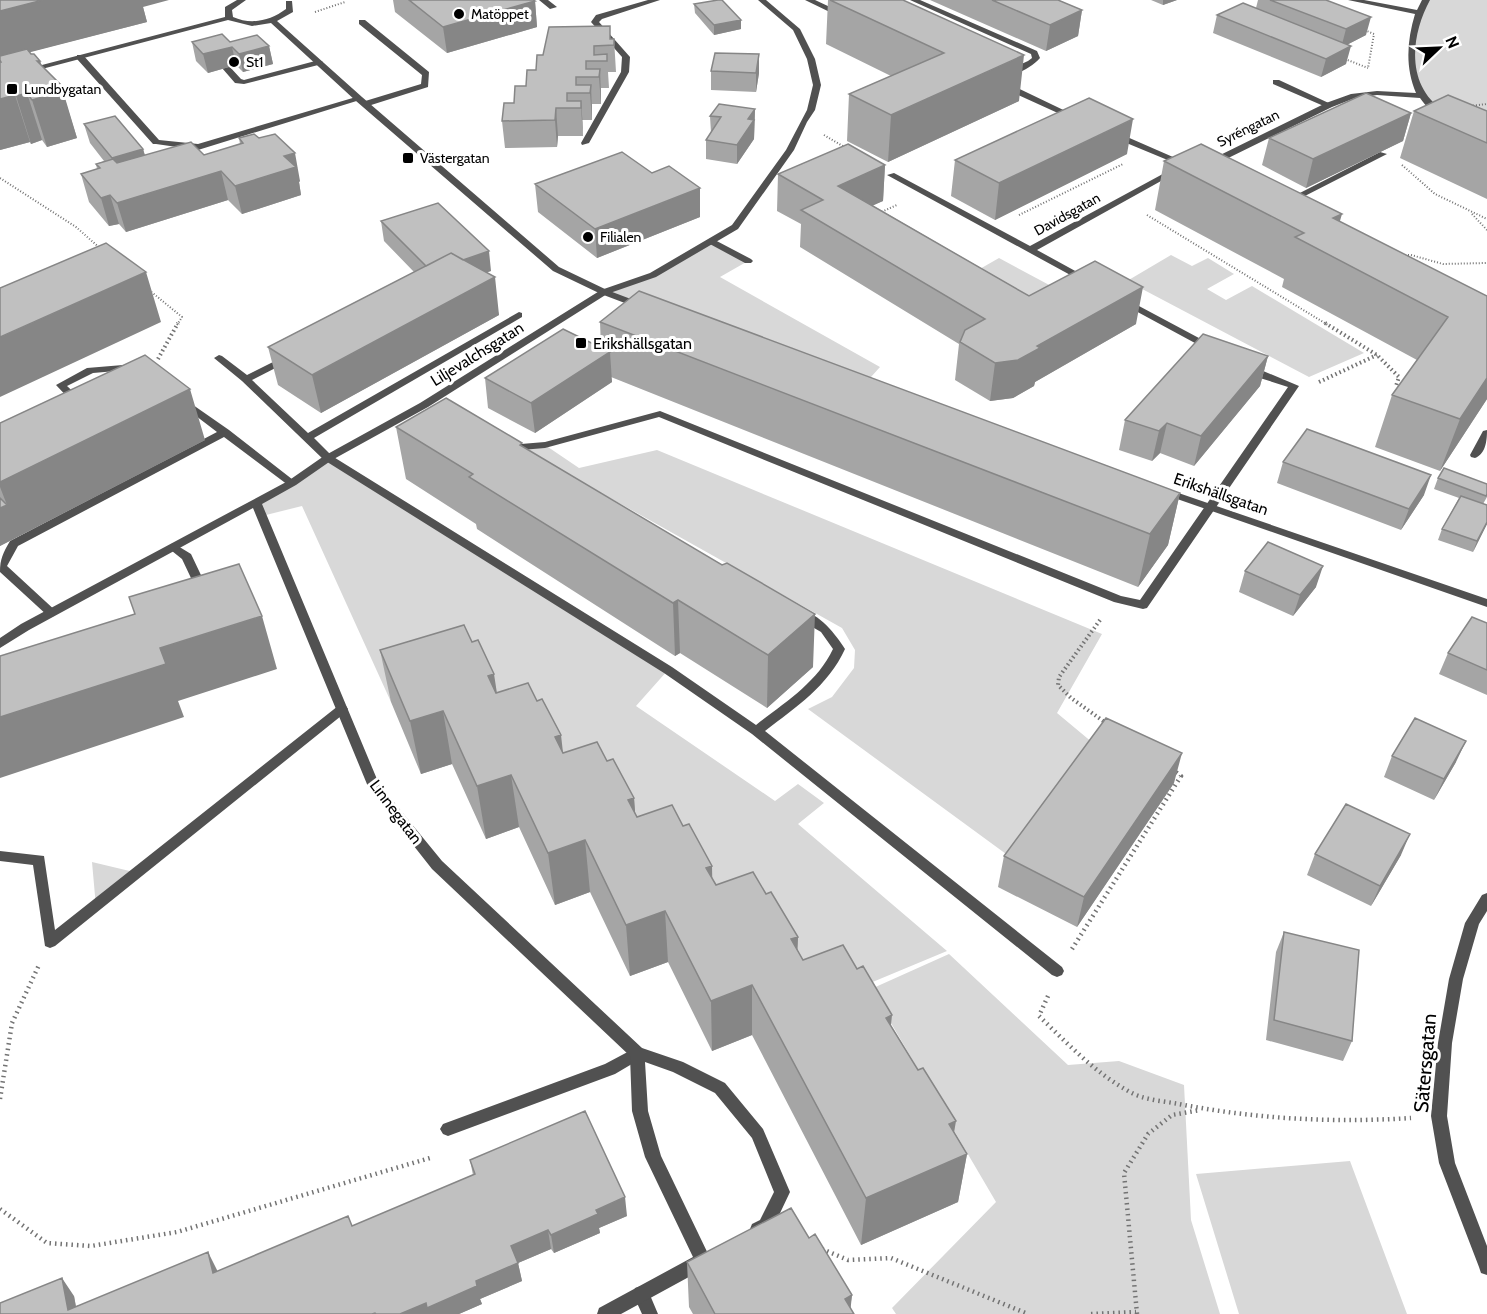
<svg xmlns="http://www.w3.org/2000/svg" width="1487" height="1314" font-family="Cabin,sans-serif">
<style>
.green{fill:#d8d8d8}
.lines{fill:none;stroke-linecap:round;stroke-linejoin:round}
.path-far2{stroke:#737373;stroke-width:2;stroke-dasharray:1 2;stroke-linecap:butt}
.path-far1{stroke:#737373;stroke-width:4;stroke-dasharray:1.5 3;stroke-linecap:butt}
.path{stroke:#737373;stroke-width:4.5;stroke-dasharray:1.5 4;stroke-linecap:butt}
.service{fill:#515151;fill-rule:evenodd}
.minor{fill:#515151;fill-rule:evenodd}
.tertiary{fill:#515151;fill-rule:evenodd}
.wall{fill:#a5a5a5}
.shaded-wall{fill:#868686}
.building{fill:#c0c0c0;stroke:#868686;stroke-width:1.5}
.poi-dot{fill:#000;stroke:#fff;stroke-width:2}
.labels{text-anchor:middle;dominant-baseline:central;stroke-width:6;stroke-linejoin:round;paint-order:stroke}
.far-poi-label{font-size:14px;fill:#000;stroke:#fff;text-anchor:start}
.far-street-label{font-size:14px;fill:#000;stroke:#fff}
.poi-label{font-size:16px;fill:#000;stroke:#fff;text-anchor:start}
.street-label{font-size:16px;fill:#000;stroke:#fff}
.near-street-label{font-size:20px;fill:#000;stroke:#fff}
</style>
<rect width="100%" height="100%" fill="#fff"/>
<path class="green" d="M1426,0h61v134l-64,-38 -12,-43z
M711,241l37,20 -28,16 160,90 -18,20 -258,-95 49,-17z
M1171,255l21,11 16,-8 26,16 -27,15 19,11 26,-14 112,67 -55,24 -182,-96z
M999,258l54,29 -17,10 -8,-1 -50,-26z
M545,445l34,23 78,-18 445,184 -45,79 42,35 -82,114 -209,-153 24,-12 22,-29 1,-18 -13,-22 -321,-180z
M328,458l340,212 -32,36 139,95 23,-17 26,19 -26,21 149,127 -108,45 -367,-318 -81,24 -89,-196 -40,10 -6,-14z
M92,862l46,11 -42,34z
M949,954l119,111 51,-4 65,24 7,135 29,94h-324l-4,-6 104,-106 -125,-213z
M1350,1161l57,153h-168l-43,-140z"/>
<g class="lines">
<path class="path-far2" d="M315,12l30,-10
M1362,29l12,5 -6,34
M1345,59l23,9
M1470,106l17,-2
M824,135l22,13
M1402,165l33,29 52,25
M0,178l76,49 26,23
M879,213l18,-8
M1472,214l15,16
M1019,215l104,-51
M1147,215l181,110
M1402,255h9l32,9 44,-1
M149,290l33,27 -5,8"/>
<path class="path-far1" d="M1325,323l52,32 22,22 -3,9
M158,359l20,-36
M1319,382l58,-27
M1100,620l-41,57 -1,8 13,13 35,25"/>
<path class="path" d="M1072,949l109,-173 -8,-6
M1048,996l-9,20c28,27 56,57 91,76 14,8 33,9 49,12 77,15 154,19 232,14
M0,1099l12,-76 27,-58
M0,1209l47,34 44,3 86,-14 253,-74
M822,1249l26,11 43,-2 137,56
M1091,1314l45,-2
M1137,1314l-13,-141 24,-39 24,-19 28,-5"/>
<path class="service" d="M539,0h9l9,7 -7,2z
M648,0h12l-58,19 -3,3 31,35 -1,15 -40,71 -7,2 -1,-2 40,-71 1,-15 -31,-35 5,-7z
M359,20h6l64,52 -1,15 -60,19h-6v-4l59,-18 1,-9 -63,-51z
M77,55h6l76,85 39,4 158,-47 7,2 -165,51 -42,-6h-3l-76,-85z
M319,60l4,2 -1,2 -78,20 -9,-1 -13,-15 7,-2 12,13 3,1z
M1273,80h6l54,25 -7,2 -53,-23z
M1380,152l7,2 -88,45 -7,-2z
M1172,169l7,2 -142,79 51,28v4l-3,1 -198,-108 7,-2 136,73z
M711,238l40,21 2,2 -2,2h-6l-37,-20 -2,-2z
M1124,298l88,47 2,2 -5,3 -3,-1 -85,-46 -2,-2z
M519,312l3,1v4l-208,121 18,18 340,211 84,58c28,-22 61,-42 77,-76l-12,-17 -24,-14 -2,-3 2,-3c19,-4 39,23 48,37 -17,37 -49,58 -80,82l297,236 2,4 -2,4 -5,2 -5,-2 -300,-241 -88,-61 -340,-213 -82,-79 -28,-23 5,-3 3,1 25,19 38,-19h6v4l-39,20 56,53z
M135,364l4,1v4l-46,4 -26,13 15,14v4h-8l-18,-19 31,-17z
M1249,365l50,21 -152,222 -4,1 -29,-7 -455,-185 -114,31 -36,3 -5,-3 5,-3 36,-3 115,-31 461,185 19,4 148,-213 -28,-9 -15,-8 -1,-2z
M183,398l46,32 68,53 -5,3 -4,-1 -64,-48 -206,109 -11,20 51,47 -6,4 -4,-1 -48,-44c0,-13 3,-19 10,-31l207,-109 -38,-29v-4z
M1487,430c0,10 -1,24 -12,28l-4,-1 -1,-2 13,-24z
M173,543l18,11 18,38 -2,3h-8l-17,-36 -15,-12z
M342,704l4,2 2,3 -2,3 -291,234 -5,2 -5,-2 -12,-81 -33,-4v-10l44,5 11,74 283,-224z
M637,1047l5,1 2,5 -2,5 -27,16 -167,62 -5,-2 -3,-5 3,-5 162,-60z
M641,1286l6,2 11,26h-16l-9,-20 2,-6z"/>
<path class="minor" d="M758,0h8l34,29 15,30 6,26 -6,25 -8,12 -13,28 -56,79 -82,48 -49,17 -179,113 -96,53 -36,25 -34,19 117,280 63,77 200,187 41,14 42,21 38,46 27,63 -18,38 -14,7 -6,-3 -2,-5 2,-5 8,-4 14,-28 -22,-54 -37,-45 -42,-21 -28,-10 3,49 13,45 50,104 -2,6 -88,48h-24l2,-6 94,-51 -48,-100 -13,-46 -2,-55 -198,-187 -63,-80 -116,-281 -224,122 -29,18v-10l21,-14 267,-143 36,-25 96,-53 181,-113 49,-17 82,-48 54,-75 21,-40 6,-25 -6,-26 -14,-29z
M805,0h10l30,14 -7,2z
M910,0h10l117,51 3,7c-8,9 -22,17 -34,17v-4l22,-10 4,-3 -1,-4z
M1348,0h16l53,10 5,-10h8c-20,37 -24,86 14,111v4c-10,1 -18,-9 -24,-17l-43,-3 -22,3 -23,9 -118,58h-6v-4l118,-58 25,-9 26,-3 39,2c-11,-26 -9,-52 -1,-79z
M1003,84h6l69,33 -7,2 -68,-31z
M1112,133h6l71,31 -7,2 -70,-29z"/>
<path class="tertiary" d="M237,0h9l-14,10 1,7c18,8 37,4 53,-8v-8h6l1,11 -16,9 85,76 197,170 48,23 37,14v4h-6l-37,-14 -48,-23 -197,-170 -85,-78 -19,3 -24,-6 -228,60v-4l225,-59v-10z
M1164,488l323,111v8l-327,-114 -1,-2 1,-2z
M1487,893v18l-8,13 -16,55 -11,64 -5,73 8,47 32,83v29l-6,-2 -2,-6 -40,-104 -8,-47 7,-73 11,-64 16,-56 17,-28z"/>
</g>
<path class="wall" d="M0,0l143,7 4,15 -118,30 11,9 2,5 18,18 17,54 -30,9 -5,-7 -11,4 -1,-2 -30,8z
M393,0h140l2,1 2,26 -90,26 -52,-41z
M828,0h75l116,101 -131,61 -41,-21 2,-47 42,-18 -65,-32z
M930,0h128l24,10 -4,26 -32,15z
M1151,0h26l-14,5z
M1258,0h68l40,35 -18,9 -2,20 -25,13 -108,-44 4,-18 39,-7z
M694,4l47,25 -27,6 -19,-22z
M611,39h3l2,33h-8l1,16h-8v16h-9v16h-10l1,16h-25l-1,11 -52,1 -3,-27 34,-51 7,-15z
M192,42h38l39,4 4,18 -30,8 -7,-7 -28,8 -12,-12z
M759,54v19l-3,19 -45,-2v-19z
M755,109l-1,30 -17,25 -31,-5v-19l5,-7 -1,-17z
M1414,111h73v88l-87,-41z
M1411,113l-8,28 -97,47 -44,-23 7,-27z
M84,124l59,25 2,6h59l36,-11 -1,-6 61,43 -1,1 2,13 -59,19 -14,-14 -102,32 -7,-8 -10,2 -20,-24 -8,-28 16,-5 -1,-5 8,-3 -14,-18z
M1127,154l-132,66 -44,-24 4,-36z
M1164,161l175,61 148,74v103l-47,72 -65,-24 17,-52 25,-35 -135,-73 2,-8 -129,-69z
M885,165l-2,36 -11,4 157,91 107,28 -101,58 -1,4 -21,12 -23,3 -35,-21 4,-36 -159,-97 1,-23 -24,-13 1,-37z
M535,184l165,33 -103,41 -59,-46z
M381,221l110,50 -5,1 13,43 -178,98 -43,-28 -10,-38 146,-75 -30,-31z
M600,322l580,171 -12,52 -30,42 -527,-210 1,5 -77,51 -47,-25 -3,-30 116,-30z
M1268,356l-8,30 -66,80 -34,-13 -8,8 -33,-11 6,-30z
M0,423l205,17 -205,106z
M396,427l126,19 291,221 -46,41 -87,-55 -5,3 -198,-127 -1,-5 -70,-45z
M1283,462l141,33 -23,35 -124,-47z
M1438,478l49,6v13l-4,7 4,20 -14,28 -35,-12 4,-11 17,-31 -25,-9z
M1245,571l71,16 -23,29 -54,-24z
M1487,623v72l-48,-21 9,-21z
M380,650l117,43 66,60 44,8 27,37 1,16 2,3 46,9 33,59 50,9 32,43 -1,12 6,11 54,9 110,185 -9,48 -97,43 -109,-210 -40,16 -44,-89 -38,14 -40,-84 -35,13 -36,-78 -33,12 -34,-75 -31,10 -30,-72z
M1392,756l64,6 -22,38 -50,-23z
M1174,783l-97,144 -79,-40 6,-31z
M1315,854l86,1 -30,51 -64,-31z
M1284,932l68,109 -9,20 -77,-21 10,-88z
M470,1160l157,56 -28,12 1,5 -46,20 -3,-4 -33,14 4,18 -42,18 2,5 -23,10h-459l74,-18 2,10 141,-35 135,-45 121,-51z
M809,1238l43,57 -2,13 4,6h-161l-4,-7 -2,-45z"/>
<path class="shaded-wall" d="M43,0h126l-26,7 4,15 -147,38v-49z
M1163,0h14l-14,5z
M535,1l2,26 -90,26 -4,-26z
M1082,10l-4,26 -32,15 4,-26z
M1371,17l-5,18 -25,13 5,-19z
M741,20v9l-27,6v-10z
M269,46l4,18 -30,8 -4,-18z
M1351,46l-5,18 -25,13 5,-18z
M232,47l4,18 -28,8 -5,-19z
M759,54v19l-3,19v-19z
M1024,55l-5,46 -131,61 3,-47z
M37,61h3l11,34 6,-10 3,-1 2,8 1,-1 14,47 -30,9 -15,-47z
M600,69l1,27v8l-2,-27z
M591,85l1,27v8l-2,-27z
M27,93l15,47 -11,4 -15,-48z
M15,95l15,47 -30,8v-51z
M581,101l2,27v8l-2,-28z
M556,108l2,28 -1,11 -2,-27z
M755,109l-1,30 -17,25v-19l11,-26z
M1411,113l-8,28 -97,47 7,-29z
M1133,119l-6,35 -132,66 4,-37z
M143,149l5,19 -31,9 -5,-19z
M295,153l5,28 -1,1 2,13 -59,19 -7,-28 49,-30z
M885,165l-2,36 -46,21 1,-36z
M221,171l7,29 -102,32 -9,-29z
M700,188v29l-103,41 -2,-29z
M110,195l9,29 -10,2 -8,-28z
M1342,214l-12,41 3,-37z
M489,251l2,20 -58,20 -3,-20z
M146,272l15,50 -161,75v-60z
M495,277l4,38 -178,98 -9,-38z
M1143,287l-7,37 -101,58 -1,4 -21,12 -23,3 5,-38 42,-17z
M610,352l2,30 -77,51 -4,-30z
M1268,356l-8,30 -66,80 7,-30z
M1487,378v21l-47,72 20,-52z
M190,389l15,51 -205,106v-38l7,-3 -7,-18v-5z
M1167,423l-7,30 -8,8 7,-30z
M1431,475l-7,20 -23,35 8,-21z
M1180,493l-12,52 -30,42 12,-53z
M1487,522v2l-14,28 4,-11z
M1323,566l-7,21 -23,29 7,-21z
M678,600l2,53 -5,3 -2,-53z
M815,614l-2,53 -46,41 1,-53z
M262,616l15,53 -99,32 6,16 -184,61v-61l160,-69z
M494,674l8,52 -14,-50z
M443,711l9,53 -31,10 -11,-53z
M561,735l6,53 -12,-51z
M1466,741l-10,21 -22,38 10,-21z
M1182,753l-8,30 -97,144 7,-30z
M511,775l8,52 -33,12 -9,-53z
M634,798l4,52 -10,-50z
M1410,834l-9,21 -30,51 9,-20z
M585,840l5,52 -35,13 -7,-52z
M712,866l1,51 -7,-49z
M665,911l3,51 -38,14 -4,-51z
M798,937l-2,51 -5,-49z
M752,985v50l-40,16 -1,-50z
M892,1015l-5,50 -1,-47z
M956,1121l-7,41 18,-8 -9,48 -97,43 5,-47 83,-74z
M625,1197l2,19 -28,12 1,5 -46,20 -3,-18 45,-25z
M548,1230l3,19 -33,14 4,18 -42,18 2,5 -23,10h-59l76,-33 35,-35z
M208,1252l9,18 5,21 -9,-18z
M62,1278l12,18 3,18 -9,-4z
M852,1295l-2,19 -5,-15z"/>
<path class="building" d="M0,0h43l-43,11z
M409,0h124l2,1 -92,26z
M718,0h4l19,20 -27,5 -20,-21z
M830,0h73l121,55 -133,60 -42,-21 95,-41z
M992,0h66l24,10 -32,15z
M1270,0h56l45,17 -25,12z
M1243,3l108,43 -25,13 -109,-44z
M610,26v13h4v6l-20,1v9l13,-1v7h-21v8h14l-1,8h-23v8h15l-1,8h-23v8h14v7h-25l-1,12 -53,1 2,-18h10l1,-17h11l1,-16h9l1,-15h6l6,-28z
M222,34l8,8 27,-7 12,11 -30,8 -7,-7 -29,7 -11,-12z
M27,49l4,5h3l6,7h-3l23,23 -3,1 6,6 -31,9 -5,-7 -11,3 -1,-1 -15,4v-37h1l-1,-2v-4z
M715,53l44,1 -3,19 -45,-2z
M1366,93l45,20 -98,46 -44,-21z
M1448,95l39,16v32l-73,-32z
M1089,98l44,21 -134,64 -44,-23z
M719,104l36,5 -7,10 6,1 -17,25 -31,-5 15,-23 -11,-1z
M115,116l28,33 -31,9 -28,-34z
M254,134l5,4 16,-4 20,19 -11,3 12,11 -61,19 -14,-15 -104,32 -7,-8 -9,3 -20,-24 19,-6 -4,-4 17,-5 4,4 74,-21 13,13 39,-12 -4,-5z
M848,144l37,21 -47,21 191,110 66,-35 48,26 -106,59 3,2 -22,12 -23,3 -35,-21 5,-12 20,-11 -184,-109 22,-10 -45,-26z
M1201,144l141,70 -9,4 154,78v82l-27,41 -68,-24 56,-78 -153,-80 9,-4 -140,-72z
M622,152l30,21 17,-7 31,22 -105,41 -60,-45z
M438,203l51,48 -26,9 -12,-7 -25,13 -45,-45z
M106,243l40,29 -146,65v-49z
M451,253l44,24 -183,98 -44,-28z
M639,291l541,202 -30,41 -550,-212z
M563,329l47,23 -79,51 -46,-25z
M1203,334l65,22 -67,80 -34,-13 -8,8 -34,-11z
M145,355l45,34 -190,93v-59z
M446,398l76,45 -2,2 202,120 5,-2 88,51 -47,41 -90,-55 -5,3 -204,-126 4,-3 -77,-47z
M1307,429l124,46 -22,34 -126,-47z
M1444,468l43,16v10l-1,2 -48,-18z
M1461,496l26,9v17l-10,19 -35,-12z
M0,498l7,7 -7,3z
M1268,542l55,24 -23,29 -55,-24z
M239,564l23,52 -102,32 6,16 -166,53v-61l135,-42 -6,-17z
M1472,617l15,6v47l-39,-17z
M464,625l8,17 6,-2 16,34 -6,2 8,17 32,-10 9,18 5,-2 19,36 -6,2 8,16 34,-11 10,19 6,-2 21,39 -6,2 9,17 35,-12 11,21 6,-2 23,42 -6,2 10,17 37,-13 13,22 5,-2 27,45 -7,2 12,21 40,-15 14,24 6,-3 29,49 -6,3 32,52 5,-2 33,53 -7,3 18,30 -101,44 -114,-213 -41,16 -46,-90 -39,14 -41,-85 -37,13 -37,-78 -34,11 -34,-75 -33,10 -30,-71z
M1106,718l76,35 -98,144 -80,-41z
M1415,718l51,23 -22,38 -52,-23z
M1346,804l64,30 -30,52 -65,-32z
M1284,932l75,18 -7,91 -78,-21z
M585,1111l40,86 -29,13 2,4 -47,21 -3,-5 -37,16 7,17 -42,18 1,5 -50,22 -1,-5 -26,11h-24l-1,-1 -3,1h-372v-11l62,-25 6,32 140,-58 5,21 135,-57 4,10 123,-52 -5,-14z
M791,1208l18,30 6,-4 37,61 -7,4 9,15h-139l-28,-52z"/>
<g class="poi-dot">
<circle cx="459" cy="14" r="6"/>
<circle cx="234" cy="62" r="6"/>
<rect x="6" y="83" width="12" height="12" rx="3"/>
<rect x="402" y="152" width="12" height="12" rx="3"/>
<circle cx="588" cy="237" r="6"/>
<rect x="575" y="337" width="12" height="12" rx="3"/>
</g>
<g class="labels">
<g class="far-poi-label">
<text x="471" y="14">Matöppet</text>
<text x="246" y="62">St1</text>
<text x="24" y="89">Lundbygatan</text>
<text x="420" y="158">Västergatan</text>
<text x="600" y="237">Filialen</text>
</g>
<g class="far-street-label">
<text transform="translate(1248 128) rotate(-26)">Syréngatan</text>
<text transform="translate(1067 214) rotate(-29)">Davidsgatan</text>
</g>
<g class="poi-label">
<text x="593" y="343">Erikshällsgatan</text>
</g>
<g class="street-label">
<text transform="translate(477 354) rotate(-32)">Liljevalchsgatan</text>
<text transform="translate(1221 494) rotate(19)">Erikshällsgatan</text>
<text transform="translate(396 812) rotate(53)">Linnegatan</text>
</g>
<g class="near-street-label">
<text transform="translate(1425 1063) rotate(-85)">Sätersgatan</text>
</g>
</g>
<g transform="translate(1439 48) rotate(67)" stroke="#ffffff" stroke-width="4.5" paint-order="stroke">
<path d="M0-4.5L10 22L0 15L-10 22Z" fill="#000000"/>
<text y="-9" font-size="16" font-weight="bold" text-anchor="middle" fill="#000000">N</text>
</g>
</svg>
